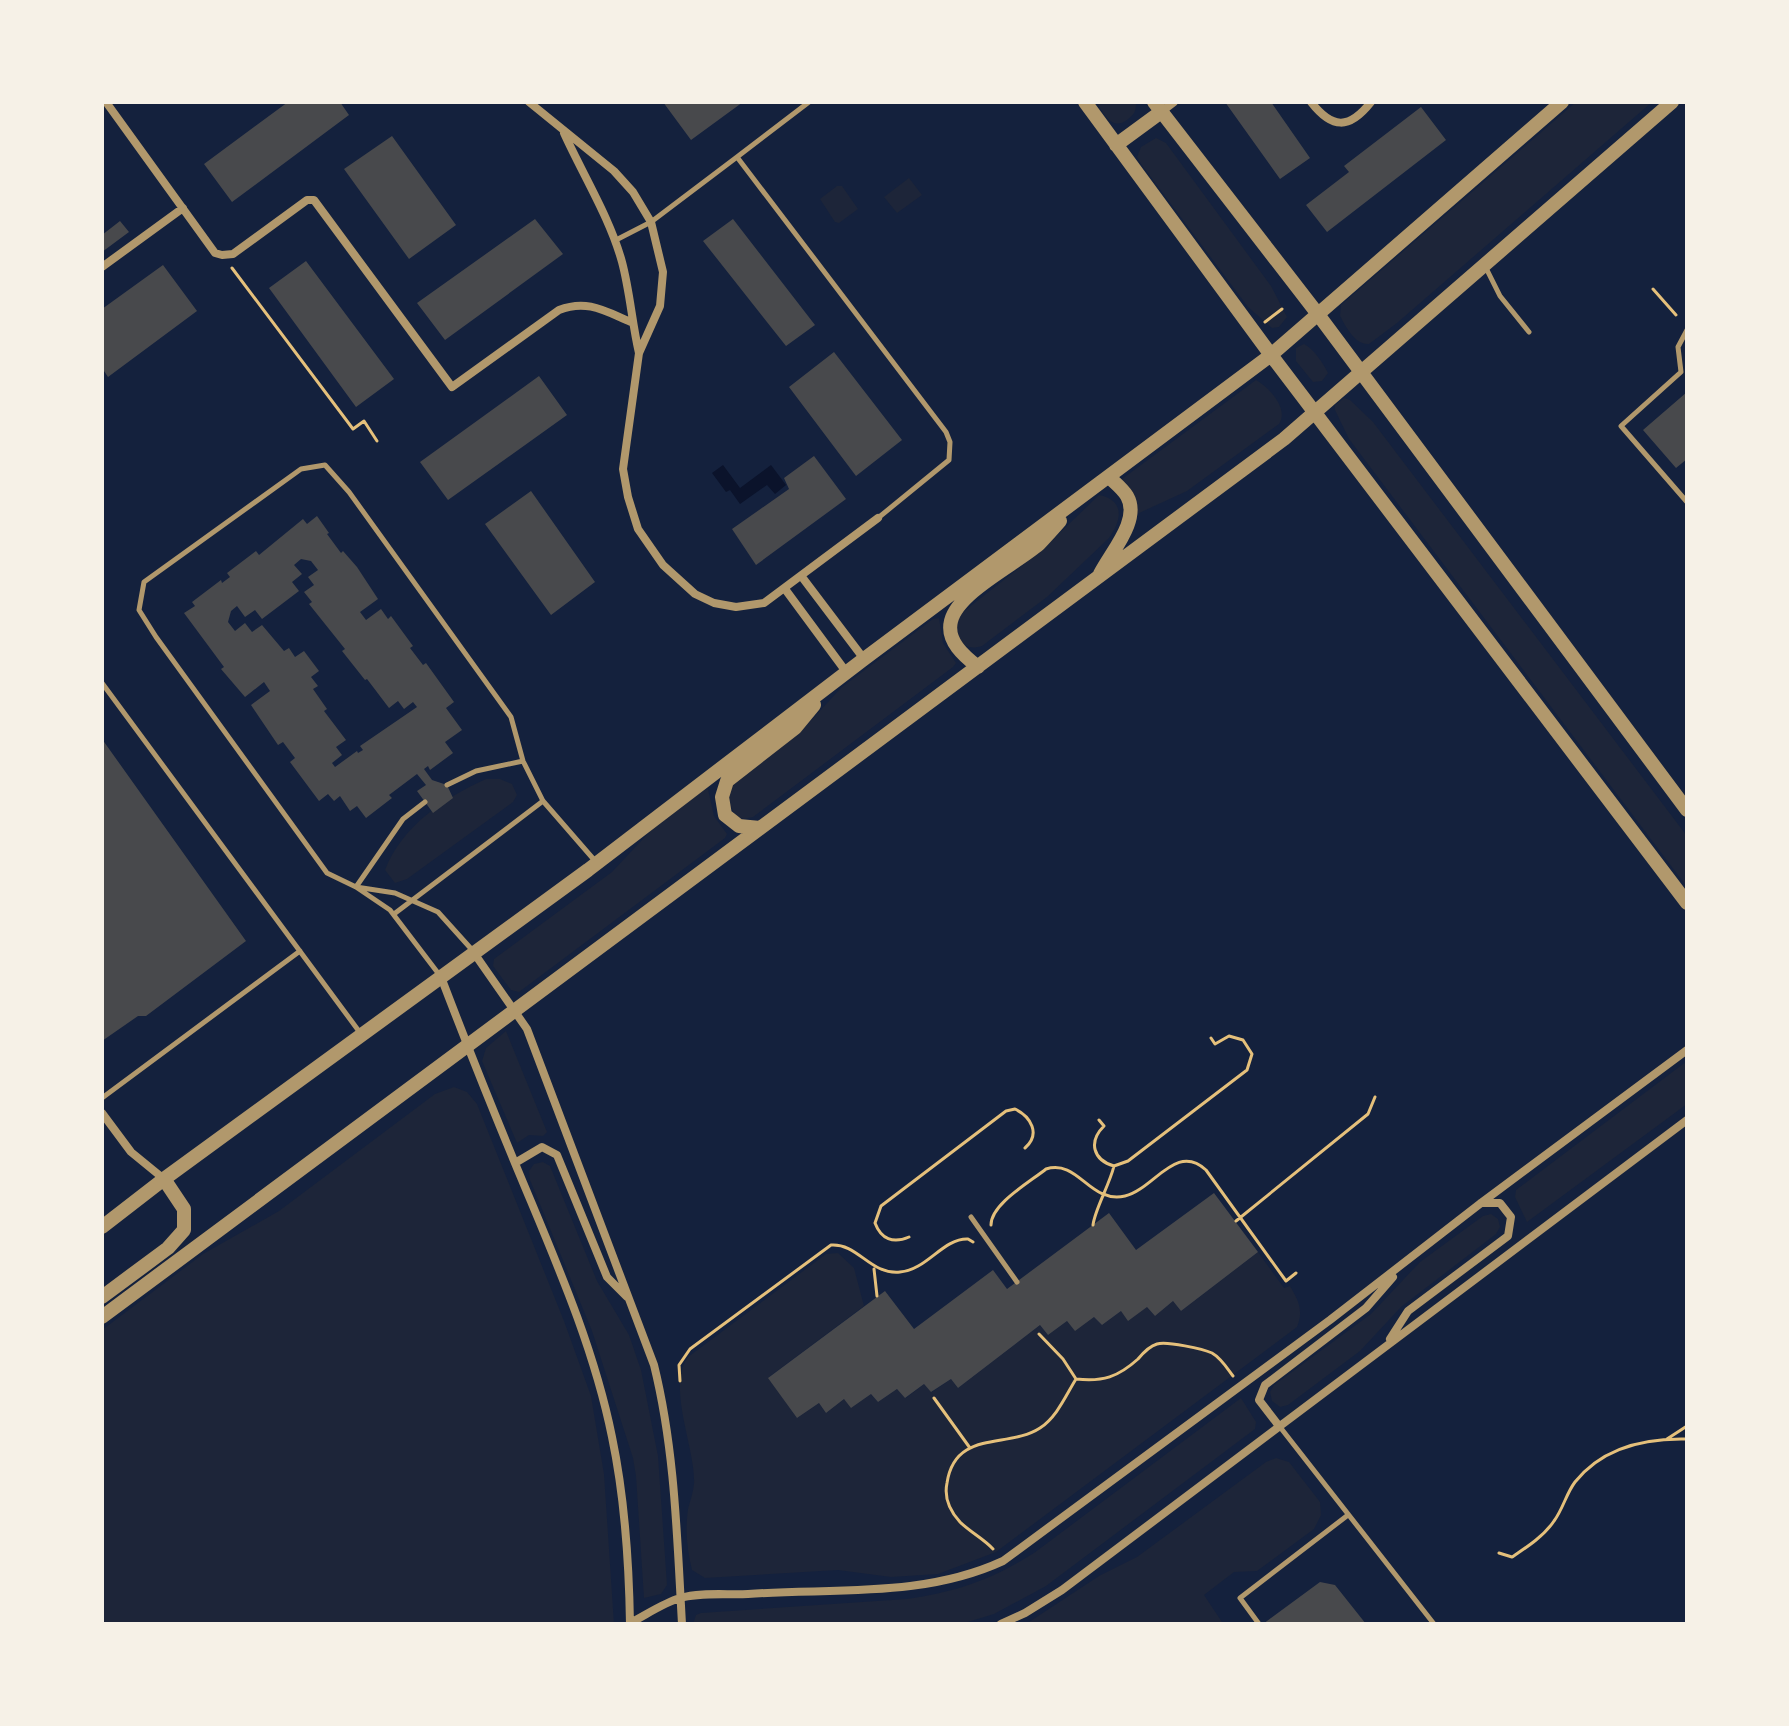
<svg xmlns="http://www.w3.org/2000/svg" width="1789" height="1726" font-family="Inter,sans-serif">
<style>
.green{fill:#1d2539}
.water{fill:#0b132b}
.building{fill:#48494c;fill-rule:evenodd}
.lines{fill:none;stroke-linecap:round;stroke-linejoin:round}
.path{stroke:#e5c07b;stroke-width:3}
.service{stroke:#b1986c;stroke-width:5}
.minor{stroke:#b1986c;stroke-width:8}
.tertiary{stroke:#b1986c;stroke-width:14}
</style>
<rect width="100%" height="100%" fill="#14213d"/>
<path class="green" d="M1096,102h40c0,9 -1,12 -9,18 -15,11 -23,-6 -31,-18z
M1576,102h76l-255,221 -28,21c-14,1 -23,-17 -29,-28l1,-11z
M1156,138l10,5 105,143 16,31 -8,10 -7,1 -24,-21 -107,-143 -4,-7 4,-10z
M909,178l13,17 -25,18 -13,-16z
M837,186h5l16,23 -19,14 -4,-1 -15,-23z
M1304,344c10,5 19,19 24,29l-6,8 -9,1 -17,-21v-13z
M1256,380c14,8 33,29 23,44l-92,67 -50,23 -17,-32 2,-3z
M1344,398l6,2 23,22 314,414v51l-338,-448 -14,-29v-5z
M1099,495c26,5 23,25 10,43l-62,59 -65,49c-22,7 -29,-12 -24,-30l84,-66z
M939,618l4,25 13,20 -3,4 -200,150 -9,2 -9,-3 -8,-20 4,-12 73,-56 38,-41 91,-68z
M486,779h14l12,5 5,11 -4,7 -106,77 -12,4 -10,-13c17,-44 59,-72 101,-91z
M708,789l6,27 13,18 -2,4 -206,154 -8,-2 -18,-24 1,-7 118,-87 45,-48 47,-34z
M506,1031l41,101 -4,4 -14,-1 -12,8 -35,-82 4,-13z
M1687,1061v43l-160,118 -12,-25 1,-7z
M454,1087l13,5 10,12 87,217 27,75 13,78 10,150h-512v-294l101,-76 76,-43 156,-117z
M543,1162l7,4 47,115 32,54 12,35 17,86 9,129 -6,9 -17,4 -8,-122 -3,-18 -41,-127 -62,-151 -1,-9 5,-7z
M1491,1214l7,5 2,8 -4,7 -95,73 -41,44 -72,54 -8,2 -8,-6 -2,-9 4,-7 97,-71 49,-52 63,-46z
M1258,1252l26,36 6,-2c8,14 14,24 7,41l-301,225 -58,22 -47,3 -53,-7 -133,8 -13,-8c-5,-21 -7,-39 -4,-61 2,-8 5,-16 6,-25 2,-35 -28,-97 -6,-127l138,-103 12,-1 16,15 10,38 -95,71 28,41 22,-15 7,10 18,-14 8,8 19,-13 7,8 19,-13 9,9 18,-14 8,8 19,-13 7,9 82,-63 8,10 19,-14 8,9 19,-13 8,8 19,-14 26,-4 8,9 18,-15 8,10z
M1241,1398l15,24 -1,7 -209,157 -52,28 -33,10h-268l3,-9 5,-2 206,-14c50,-7 84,-19 127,-46z
M1276,1458l13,4 31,40 1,13 -7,14 -57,42 -23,1 -30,23 18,27 -3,2h-193l73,-48 38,-19 129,-95z"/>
<path class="water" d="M723,465l17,23 31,-23 15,20 -11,9 -8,-9 -27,19 -10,-14 -4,2 -14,-19z"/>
<path class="building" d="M288,102h52l9,13 -117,87 -28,-38z
M663,102h80l-52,38z
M1225,102h46l39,56 -30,21z
M1421,107l25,33 -119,92 -21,-27 43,-33 -5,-6z
M392,136l64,89 -47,34 -65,-90z
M535,219l28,35 -118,86 -28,-37z
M733,219l82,106 -29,21 -83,-105z
M120,221l9,11 -27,20v-17z
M306,261l88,118 -38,28 -87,-119z
M163,265l34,46 -89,66 -6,-9v-59z
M834,352l68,88 -46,36 -67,-89z
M539,376l28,39 -119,85 -28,-38z
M1687,392v67l-11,9 -33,-38z
M814,456l32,43 -90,66 -24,-36 57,-40 -5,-11z
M531,491l64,91 -44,33 -66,-91z
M317,516l12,17 -2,1 14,19 2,-2 14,16 21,32 -18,13 6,8 15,-11 7,10 3,-3 22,30 -3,2 13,17 3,-2 28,39 -8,6 16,22 -17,12 8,11 -23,17 -2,-4 -4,3 8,11 15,5 6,13 -20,15 -16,-22 9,-6 -9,-11 -28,21 3,3 -26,20 -9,-12 -7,5 -10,-15 -6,5 -6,-7 -9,7 -29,-39 5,-4 -12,-16 -5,3 -27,-40 19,-14 -6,-9 -19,15 -24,-28 3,-2 -40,-54 11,-7 -3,-4 29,-22 1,3 8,-6 -3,-4 29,-22 3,4 44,-36 4,5zM301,559l10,2 7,9 -10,7 6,8 -10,7 8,10 -3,2 36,45 -3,2 23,29 2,-1 22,29 9,-7 6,8 9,-7 4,5 -57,39 3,4 -5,3 -1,-2 -22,16 -3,-4 10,-8 -6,-8 10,-7 -22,-29 3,-2 -14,-20 5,-3 -7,-9 8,-6 -15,-20 -9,6 -6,-9 -5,3 -22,-26 -10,7 -7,-9 -10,8 -7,-9 3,-11 6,-5 8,11 10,-7 7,9 37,-28 -7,-9 10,-8 -8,-9z
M102,739l144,202 -100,75h-8l-36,25z
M1214,1193l44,59 -77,59 -8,-10 -18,15 -8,-9 -19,14 -7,-10 -19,14 -8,-8 -19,14 -8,-10 -19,14 -8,-10 -82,63 -7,-9 -20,13 -7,-8 -19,14 -8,-9 -19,13 -7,-8 -20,14 -7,-9 -18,14 -7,-10 -22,15 -29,-40 117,-87 29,38 79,-59 14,19 102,-76 27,37z
M1320,1582l15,3 31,39h-103z"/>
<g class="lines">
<path class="path" d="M232,268l121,161 11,-8 13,20
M1653,289l23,26
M1265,322l17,-13
M1099,1120l5,6c-16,16 -11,34 10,40l14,-5 119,-91 5,-16 -9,-14 -14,-4 -14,8 -4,-6
M1236,1221l132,-107 7,-17
M991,1225c0,-21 39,-43 55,-56 33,-10 43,35 79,27 29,-7 51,-54 81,-26l80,111 10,-8
M1093,1225c2,-16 16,-39 21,-59
M909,1237c-16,7 -28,2 -34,-14l6,-17 125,-95 9,-2c16,8 26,25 10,39
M874,1269l3,27
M1076,1379c27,3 42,-2 62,-20 5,-6 12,-13 19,-15 10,-3 46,5 55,9 9,5 15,15 21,23
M680,1381l-1,-16 11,-16 141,-104c27,-2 39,30 69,27 27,-2 43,-34 68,-33l5,3
M934,1398l36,50
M1667,1439l20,-13
M993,1549c-9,-10 -23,-17 -33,-27 -10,-11 -16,-25 -13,-39 8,-54 61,-34 93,-55 17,-11 26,-33 36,-49l-13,-20 -24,-25
M1499,1553l13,4c15,-10 32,-21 42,-36 9,-12 12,-27 21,-39 27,-34 70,-44 112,-43"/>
<path class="service" d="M737,157l72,-55
M616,240l35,-18 86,-65 209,275 4,10 -1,18 -71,58
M1485,266l15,30 29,36
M1687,330l-9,17 3,25 -60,54 66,76
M102,683l259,351
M447,785l29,-14 47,-10
M425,802l-22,17 -47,68 34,23 51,67
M394,914l149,-113
M474,952l-36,-40 -43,-19 -39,-6 -29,-14 -171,-236 -17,-27 5,-28 157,-113 24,-4 24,27 162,225 12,44 20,40 53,61
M102,1098l198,-147
M971,1217l46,65
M1280,1427l154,197
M1259,1624l-19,-26 108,-83"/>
<path class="minor" d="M106,102l109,151 7,2 11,-1 74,-54h7l138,187 107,-77c28,-11 46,1 72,12
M529,102l85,69 19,21 18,30 12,50 -3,34 -21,47 -16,116 5,28 10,32 25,36 32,29 19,9 22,4 28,-4 114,-85
M1311,102c21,27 38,28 60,0
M1161,112l13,-10
M564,133c19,42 46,85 58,129 8,30 10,61 17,91
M102,267l81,-59
M802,577l62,82
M785,589l62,84
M474,953l53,76 127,336c21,85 23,172 28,259
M441,977c26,68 53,136 81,203 35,84 72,168 90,257 13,62 17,124 18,187
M102,1113l29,39 33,27
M515,1163l27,-16 15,8 50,122 20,20
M1390,1339l18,-28 100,-75 3,-19 -11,-14h-19
M1279,1426l-20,-26 6,-15 101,-77 27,-31
M630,1623c16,-8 33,-20 50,-25 20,-6 47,-3 68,-4 86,-6 175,4 255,-33l327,-241 151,-117 206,-153
M1001,1624l24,-11 37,-23 625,-470"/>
<path class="tertiary" d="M1085,102l186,253 416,548
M1154,102l163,211 370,497
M1116,145l45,-33
M1100,574c11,-22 41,-54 27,-78 -4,-7 -13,-14 -18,-19
M978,667c-14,-11 -32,-26 -27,-46 7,-29 65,-57 88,-77 7,-7 14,-15 21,-23
M760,828l-21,-2 -14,-11 -3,-18 5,-16 68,-53 19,-23
M102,1227l62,-48 424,-309 276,-211 407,-304 291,-253
M102,1297l66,-49 16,-18v-21l-20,-30
M102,1317l1182,-878 388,-337"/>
</g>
<rect width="1789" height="1726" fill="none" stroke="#f6f1e7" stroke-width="208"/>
</svg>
